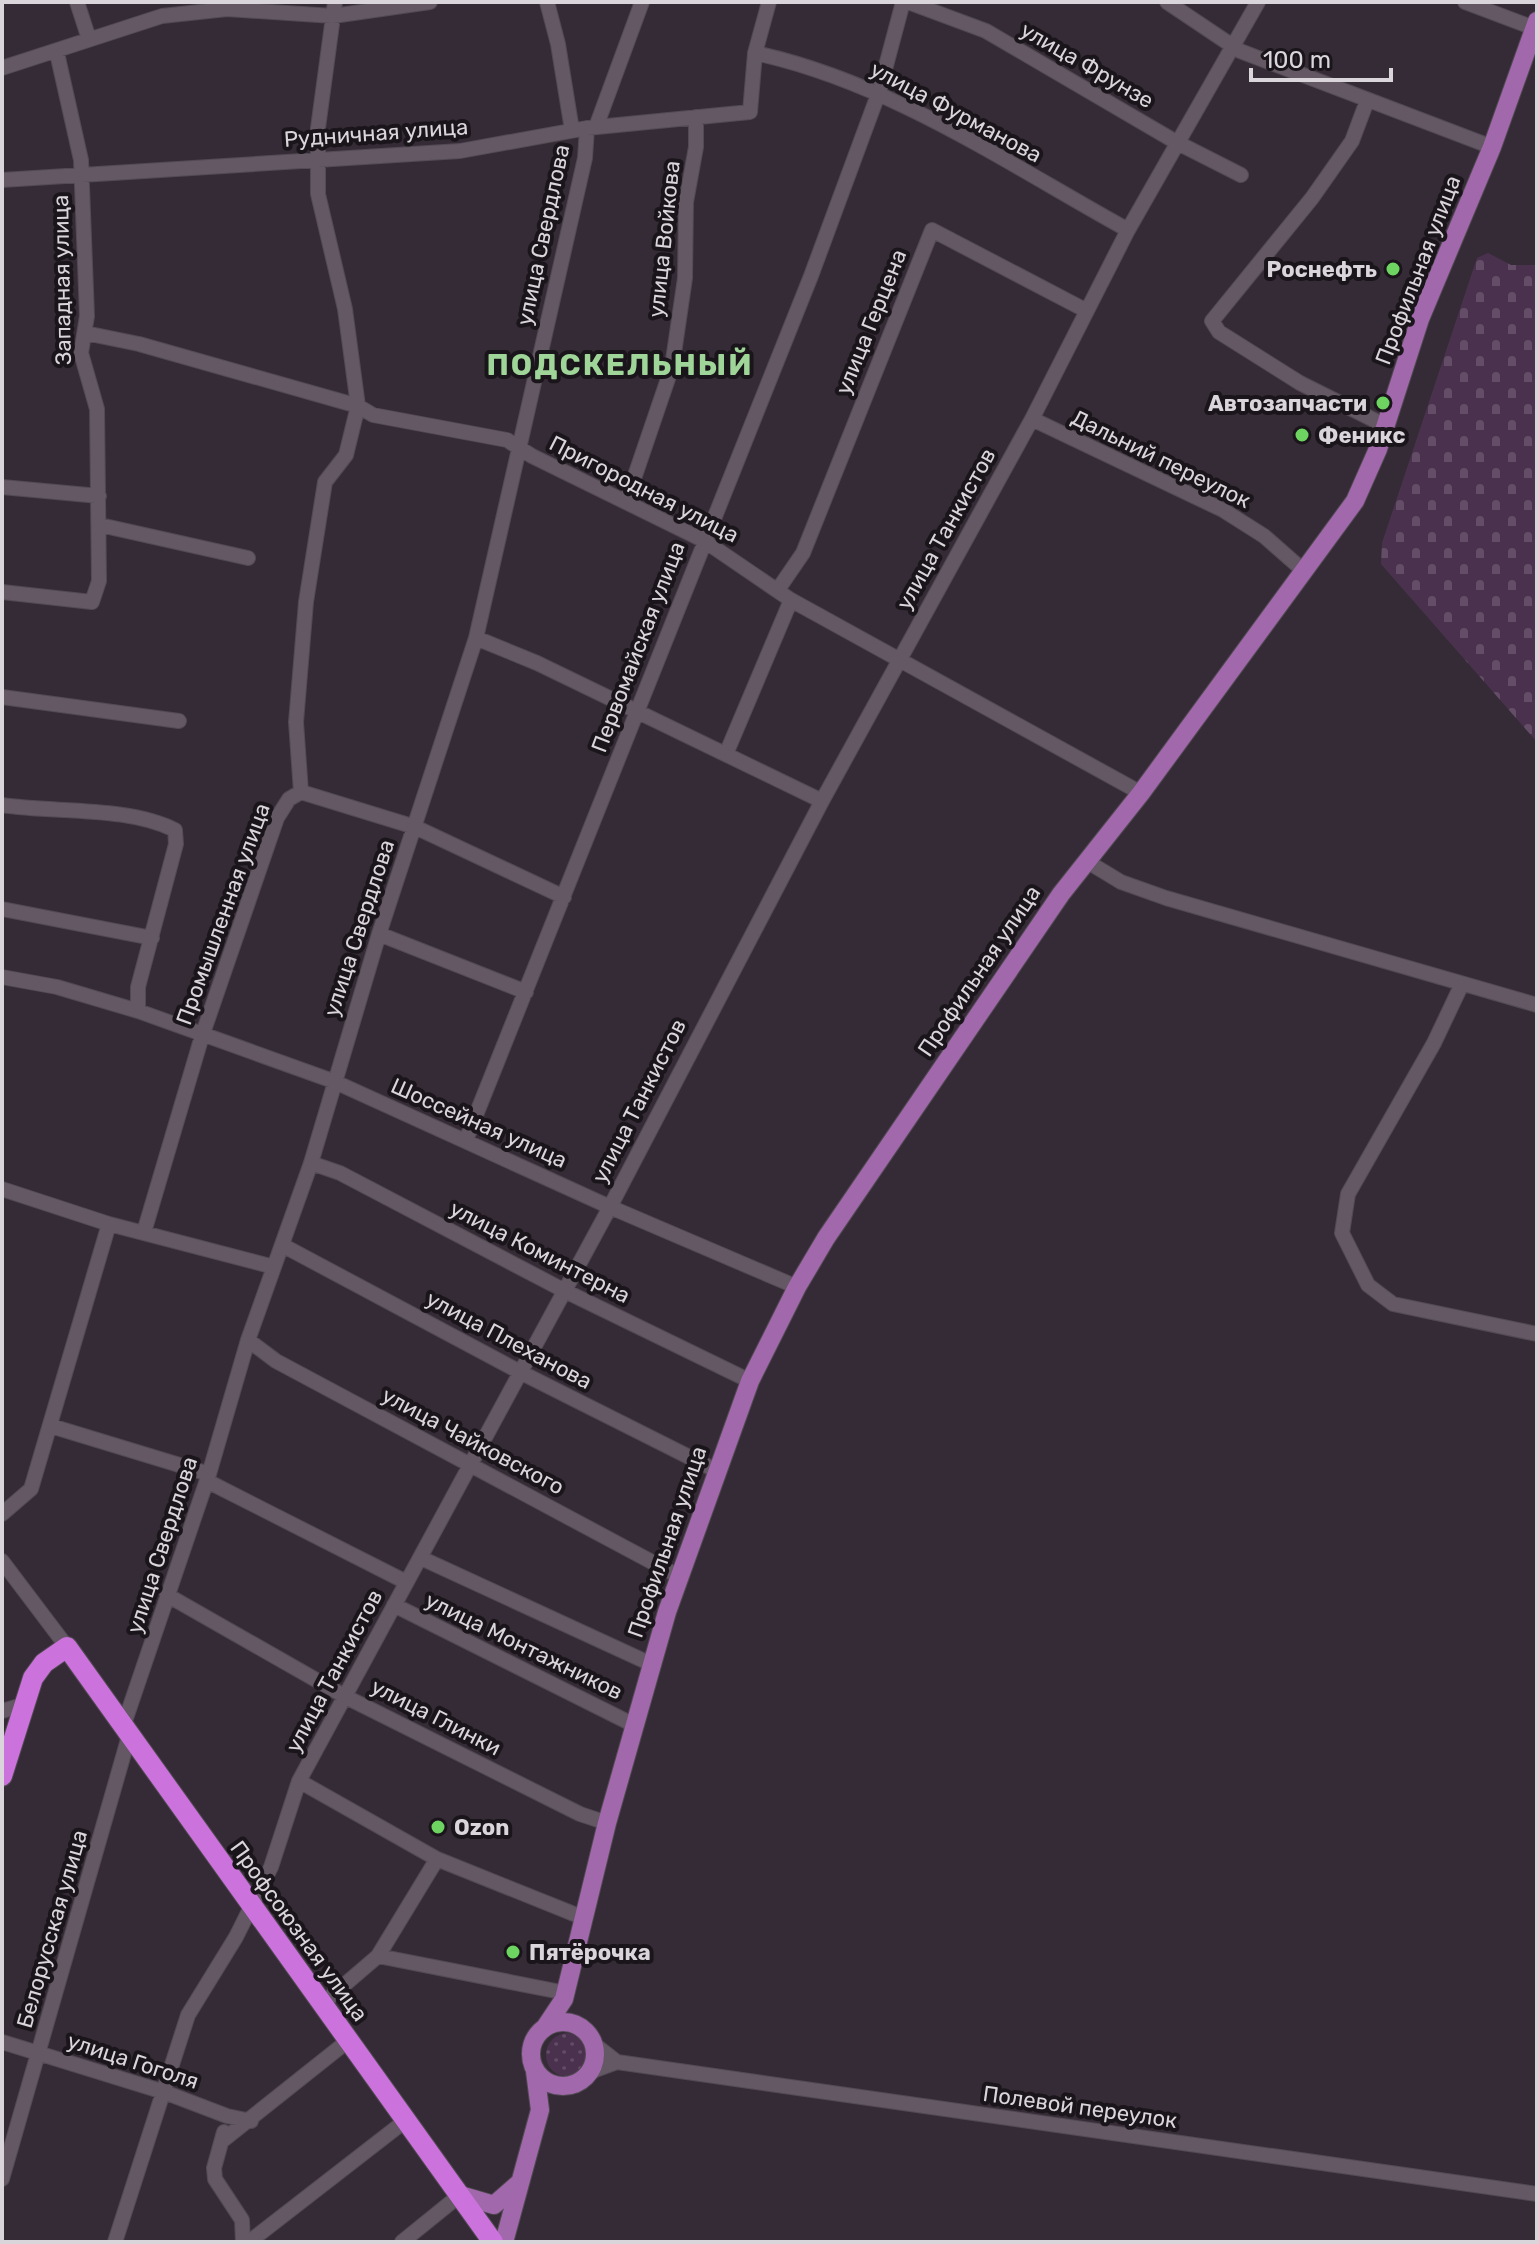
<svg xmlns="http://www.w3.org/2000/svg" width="1539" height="2244" font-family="Rubik,sans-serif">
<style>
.green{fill:url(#green-dots)}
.cemetery{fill:url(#cemetery-stones)}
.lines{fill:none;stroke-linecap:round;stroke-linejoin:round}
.minor-casing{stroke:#514953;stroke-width:16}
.major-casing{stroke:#514953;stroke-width:20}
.highway-casing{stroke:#514953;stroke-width:22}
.minor{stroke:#635864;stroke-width:14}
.major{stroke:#a268ac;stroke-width:18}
.highway{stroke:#cc72dc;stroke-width:20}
.poi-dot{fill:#6dd361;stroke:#1a151a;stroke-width:3}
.labels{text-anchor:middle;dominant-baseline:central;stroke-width:8;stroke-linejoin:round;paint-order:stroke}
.street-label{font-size:22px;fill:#dad4db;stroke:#1a151a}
.poi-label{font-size:22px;font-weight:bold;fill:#dad4db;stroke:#1a151a;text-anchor:start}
.district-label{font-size:30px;font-weight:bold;letter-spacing:2px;fill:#9fd598;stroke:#1a151a}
</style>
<defs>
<pattern id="green-dots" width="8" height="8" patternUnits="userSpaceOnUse" patternTransform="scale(2)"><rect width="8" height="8" fill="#4a314e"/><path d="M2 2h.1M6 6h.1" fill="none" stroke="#644e67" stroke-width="1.8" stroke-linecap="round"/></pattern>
<pattern id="cemetery-stones" width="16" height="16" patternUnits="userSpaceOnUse" patternTransform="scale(2)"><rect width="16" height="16" fill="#4a314e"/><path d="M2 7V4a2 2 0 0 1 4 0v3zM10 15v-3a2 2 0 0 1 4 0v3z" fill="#644e67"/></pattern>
</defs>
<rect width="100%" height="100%" fill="#352b36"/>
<path class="green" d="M546 2055a22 22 0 1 1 44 0a22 22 0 1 1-44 0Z"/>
<path class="cemetery" d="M1488,253l23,12h26v477l-156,-178 1,-21 95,-285z"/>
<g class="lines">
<defs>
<path id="minor" d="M77,2l12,37
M547,2l11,42 14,86
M908,2l78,29 190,111 65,33
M1167,2l73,49 252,96
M1465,2l69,26
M755,53c135,29 253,111 373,177
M2,68l160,-52 65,-7 106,7 97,-14
M1367,101l-15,40 -40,57 -100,123 7,11 81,51 86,43
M596,127l46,-125
M2,180l458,-29 127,-23 163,-16 5,-59 14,-51
M85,333l54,11 219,62 15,9 134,25 25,16 171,84 88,60 350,193
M1032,419l191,91 41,26 41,36
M2,487l97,9
M626,502l46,-135 13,-89 1,-76 10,-55v-30
M100,525l148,33
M779,588l24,-35 129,-323 155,81
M2,592l90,10 7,-21 -2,-172 -16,-56 6,-37 -6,-156 -24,-107
M476,638l61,25 285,138
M2,697l177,24
M726,754l65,-154
M301,792l114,35 149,70
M2,805c52,8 126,1 173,25l1,14 -38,143v24
M1088,862l33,20 45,16 371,107
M2,909l150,29
M379,934l147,58
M2,977l55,10 81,24 195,70 277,126 187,80
M1461,986l-27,57 -86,151 -6,39 26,52 25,19 144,30
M466,1140l345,-864 68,-184 24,-90
M311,1163l29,10 225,118 185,90
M2,1189l107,35 165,43
M144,1232l58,-196 75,-218 12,-19 12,-7 -5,-70 10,-120 19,-120 21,-27 12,-49 -13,-97 -27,-115v-66l17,-126
M282,1245l238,127 197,99
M248,1340l28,21 404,216
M51,1426l158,48
M207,1481l199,101
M2,1514l29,-25 78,-265
M421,1558l230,106
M2,1561l65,86
M167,1595l179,102 234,117 27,9
M394,1605l240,120
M2,1711l21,-6
M123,1727l86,-253 39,-134 63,-177 68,-229 97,-296 109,-480 2,-30
M299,1781l138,78 147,59
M378,1956l188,37
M322,2004l56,-48 59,-97
M2,2042l162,50 63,24 24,5
M594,2044l23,18 920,132
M590,2072l27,-10
M224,2132l-10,36 1,11 27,41 1,22
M222,2141l127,-101
M2,2179l127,-443
M115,2242l73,-227 48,-78 35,-70 28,-86 311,-574 212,-406 210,-382 96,-189 130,-228
M249,2242l156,-121
M402,2242l58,-47"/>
<path id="major" d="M531 2054a32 32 0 1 1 64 0a32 32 0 1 1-64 0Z
M546,2026l18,-27 43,-176 60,-211 83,-231 47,-94 29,-49 235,-344 80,-101 214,-292 23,-52 42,-130 72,-172 45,-126
M460,2195l34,10 24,-21
M504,2242l36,-132 -5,-39"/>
<path id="highway" d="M2,1776l31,-98 11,-15 23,-16 426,595"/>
</defs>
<use href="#minor" class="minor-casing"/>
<use href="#major" class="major-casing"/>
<use href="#highway" class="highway-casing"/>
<use href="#minor" class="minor"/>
<use href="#major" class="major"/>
<use href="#highway" class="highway"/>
</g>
<g class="poi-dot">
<circle cx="1393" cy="269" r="8"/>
<circle cx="1383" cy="403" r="8"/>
<circle cx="1302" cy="435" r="8"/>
<circle cx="438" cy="1827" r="8"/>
<circle cx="513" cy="1952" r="8"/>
</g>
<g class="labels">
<g class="street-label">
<text transform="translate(1087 65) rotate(30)">улица Фрунзе</text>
<text transform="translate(956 112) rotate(28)">улица Фурманова</text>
<text transform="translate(376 133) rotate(-4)">Рудничная улица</text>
<text transform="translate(543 235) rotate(-78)">улица Свердлова</text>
<text transform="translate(664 239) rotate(-84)">улица Войкова</text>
<text transform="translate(1418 270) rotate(-69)">Профильная улица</text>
<text transform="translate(62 280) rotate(-91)">Западная улица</text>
<text transform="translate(871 322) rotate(-68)">улица Герцена</text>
<text transform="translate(1161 459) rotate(26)">Дальний переулок</text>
<text transform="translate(644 489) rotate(27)">Пригородная улица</text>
<text transform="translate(946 529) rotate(-61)">улица Танкистов</text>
<text transform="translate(638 647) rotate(-69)">Первомайская улица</text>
<text transform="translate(223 914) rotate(-70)">Промышленная улица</text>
<text transform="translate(359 928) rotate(-72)">улица Свердлова</text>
<text transform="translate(979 971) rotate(-56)">Профильная улица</text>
<text transform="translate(639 1101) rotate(-63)">улица Танкистов</text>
<text transform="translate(479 1123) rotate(24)">Шоссейная улица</text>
<text transform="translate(540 1252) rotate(27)">улица Коминтерна</text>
<text transform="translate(509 1340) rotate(28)">улица Плеханова</text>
<text transform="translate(473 1441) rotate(28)">улица Чайковского</text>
<text transform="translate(667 1542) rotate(-71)">Профильная улица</text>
<text transform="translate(162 1545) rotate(-72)">улица Свердлова</text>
<text transform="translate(524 1646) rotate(26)">улица Монтажников</text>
<text transform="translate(334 1671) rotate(-62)">улица Танкистов</text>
<text transform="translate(436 1717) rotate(27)">улица Глинки</text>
<text transform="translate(52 1929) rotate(-74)">Белорусская улица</text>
<text transform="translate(299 1931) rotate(54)">Профсоюзная улица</text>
<text transform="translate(133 2061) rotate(18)">улица Гоголя</text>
<text transform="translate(1080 2107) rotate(8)">Полевой переулок</text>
</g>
<g class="poi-label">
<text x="1377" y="269" text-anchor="end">Роснефть</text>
<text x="1367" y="403" text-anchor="end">Автозапчасти</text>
<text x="1318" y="435">Феникс</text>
<text x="454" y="1827">Ozon</text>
<text x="529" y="1952">Пятёрочка</text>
</g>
<g class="district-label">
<text x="620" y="365">ПОДСКЕЛЬНЫЙ</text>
</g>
</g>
<rect width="1539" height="2244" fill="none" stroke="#dad4db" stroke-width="8"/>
<path d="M1251 68v12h140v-12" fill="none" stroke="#dad4db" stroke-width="4"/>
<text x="1263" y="68" font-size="24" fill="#dad4db" stroke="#1a151a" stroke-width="6" paint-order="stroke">100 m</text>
</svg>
